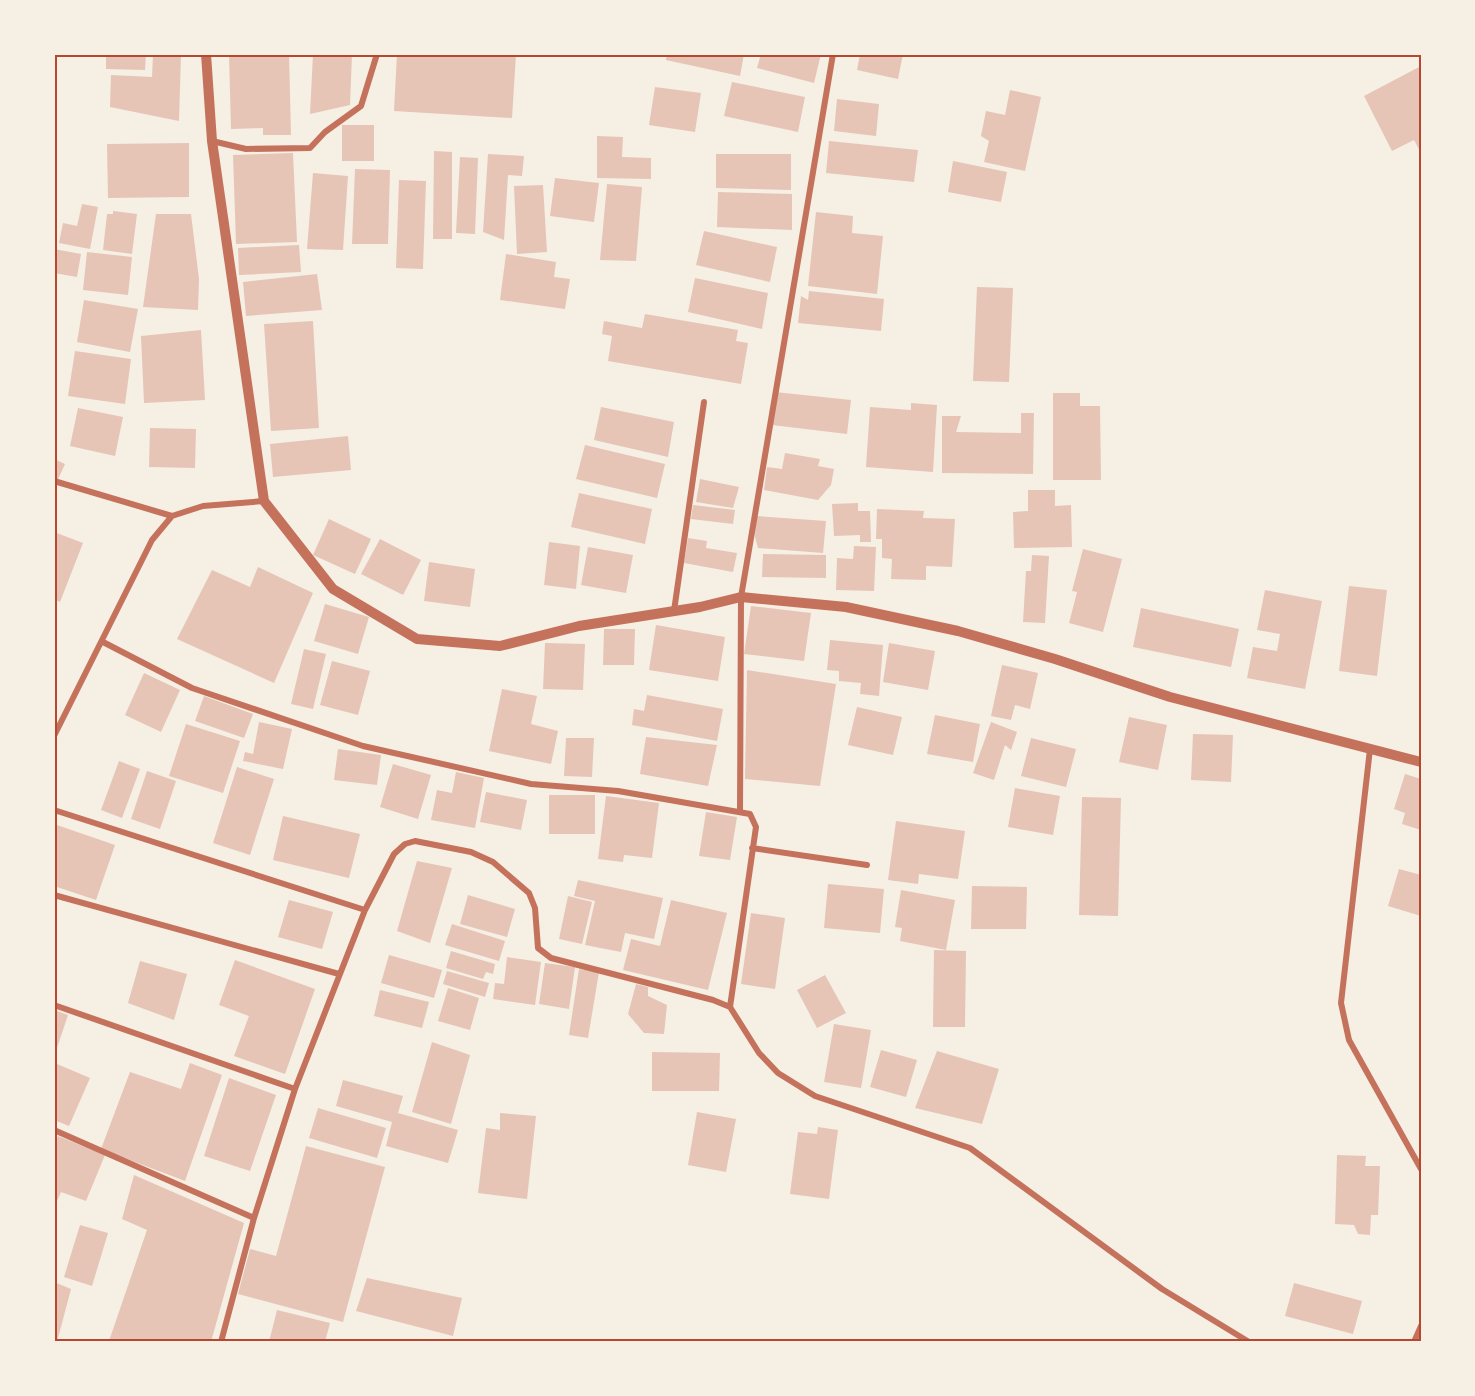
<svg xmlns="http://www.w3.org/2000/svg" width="1475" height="1396" font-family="'IBM Plex Sans',sans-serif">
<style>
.building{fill:#e6c5b7}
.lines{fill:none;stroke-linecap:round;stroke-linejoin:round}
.minor{stroke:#c5725c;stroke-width:6}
.tertiary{stroke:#c5725c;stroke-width:10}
.neatline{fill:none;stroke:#b5482f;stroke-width:2}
</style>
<rect width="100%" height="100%" fill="#f6efe4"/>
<path class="building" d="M106,54h40l-1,16 -39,-1z
M153,54h28l-2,67 -69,-14 1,-32 41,2z
M229,54h60l2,81h-28v-7l-32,1z
M313,54h39l-2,51 -40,9z
M397,54h119l-4,64 -118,-7z
M667,54h77l-4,22 -74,-16z
M761,54h60l-7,29 -57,-15z
M860,54h43l-5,25 -41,-9z
M1421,66v87l-7,-13 -22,11 -28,-55z
M732,82l73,15 -7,35 -74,-16z
M655,87l46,6 -6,39 -46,-7z
M1010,90l31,7 -16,74 -41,-9 5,-21 -8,-5 5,-25 19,4z
M837,99l42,5 -3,32 -42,-5z
M342,125h32v36h-32z
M597,136l26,1 -1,20 29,1v21l-54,-1z
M829,141l89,9 -4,32 -88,-9z
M189,143v54l-81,1 -1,-54z
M434,151l18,1v87h-19z
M293,153l4,89 -61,2 -3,-89z
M488,154l36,2 -2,20 -14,-1 -4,65 -21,-8z
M716,154h75v36l-75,-2z
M460,157l18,1 -3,76 -19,-1z
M953,161l54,11 -6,30 -53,-10z
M355,169l35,1 -2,74h-36z
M313,173l35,3 -5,74 -36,-1z
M555,178l44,5 -5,39 -44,-6z
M399,180l27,1 -3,88 -27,-1z
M607,184l35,3 -6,74 -36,-1z
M543,185l4,67 -30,2 -3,-68z
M718,192l74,2v36l-75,-3z
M82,204l16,3 -8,42 -31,-6 4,-20 14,3z
M113,211l24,3 -5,40 -29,-4 4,-36h6z
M816,212l37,4 -1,17 31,3 -6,58 -69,-8z
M156,214h35l8,65 -1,31 -55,-3z
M704,231l73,16 -7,35 -74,-17z
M299,245l2,27 -62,3 -1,-27z
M54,249l27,5 -4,23 -23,-4z
M87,252l45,5 -4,38 -45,-5z
M506,254l50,8 -2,15 16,2 -5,30 -65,-9z
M317,274l5,36 -76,6 -3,-34z
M695,278l73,15 -6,36 -74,-17z
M977,287l36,1 -4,94 -36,-1z
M809,291l75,8 -3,32 -83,-8 3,-27 7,4z
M84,300l54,9 -8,43 -53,-10z
M645,314l93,16 -2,11 12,2 -7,41 -133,-23 4,-25 -10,-2 2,-13 38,7z
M313,321l6,107 -48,3 -7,-107z
M201,330l4,70 -61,3 -3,-67z
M75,351l56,8 -6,45 -57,-8z
M775,392l76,8 -4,34 -75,-9z
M1053,393h27v13h20l1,74h-48z
M911,403l26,2 -4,67 -67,-5 4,-60 41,3z
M601,407l73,15 -6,35 -74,-17z
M78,408l45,9 -8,39 -45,-10z
M1021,413h13l-1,61 -91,-1v-57h19l-5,16 65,1z
M150,428l46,1 -1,39 -46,-1z
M348,436l3,34 -78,7 -3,-33z
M585,445l80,19 -8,34 -81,-19z
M785,453l35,6 -2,7 16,3 -3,16 -13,15 -54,-10 3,-23 15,2z
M54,459l11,5 -11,24z
M700,479l39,8 -6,21 -37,-6z
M1028,490h27v16l16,-1 1,42 -58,1 -1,-36 15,-1z
M579,493l73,16 -7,35 -74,-17z
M858,503v8h12l1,31h-11v-7l-26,1 -2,-32z
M693,505l42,5 -2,14 -42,-5z
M877,509l47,2 -1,7 32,1 -3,48 -26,-1v14l-35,-1 1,-20 -10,-1v-19h-6z
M756,516l70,5 -3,32 -65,-5 -3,-11z
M329,519l42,20 -16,35 -42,-19z
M54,532l29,11 -23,59 -6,-3z
M688,538l19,3 -1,7 31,5 -4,19 -49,-9z
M380,539l41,21 -18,35 -42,-21z
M549,542l31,4 -4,43 -32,-4z
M854,546l22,1 -2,44 -38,-1 1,-32 16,1z
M588,547l45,8 -7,38 -45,-8z
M1083,549l39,10 -19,73 -34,-9 8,-31 -5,-1z
M763,554l63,1v23l-64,-1z
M1032,555l17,1 -4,67 -22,-1 3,-51h5z
M429,562l46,7 -5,38 -46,-6z
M258,567l55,26 -39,90 -97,-44 35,-69 38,17z
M1349,586l38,4 -10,86 -38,-5z
M1265,590l57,11 -17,88 -58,-11 6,-31 24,4 3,-17 -23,-4z
M325,604l44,13 -11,37 -44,-13z
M751,606l60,7 -7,48 -60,-7z
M1141,608l98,21 -8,38 -98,-20z
M656,625l69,12 -7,44 -69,-11z
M604,629h31l-1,36h-31z
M830,640l53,5 -4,51 -19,-2 1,-11 -22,-2v-10l-12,-1z
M545,643l40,1 -2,46 -40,-1z
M889,643l46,8 -7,39 -45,-8z
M304,649l22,5 -13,55 -22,-5z
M332,661l38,10 -12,44 -38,-10z
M1002,665l36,8 -8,36 -15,-4 -4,15 -20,-4z
M747,670l89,14 -16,102 -75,-7z
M144,673l36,17 -19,42 -36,-17z
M502,689l35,7 -6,28 27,7 -7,33 -62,-13z
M647,695l76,14 -6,32 -85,-16 2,-16 10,2z
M204,696l49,18 -9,24 -49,-17z
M857,707l45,10 -9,38 -45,-10z
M935,715l45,9 -7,38 -46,-8z
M1129,717l38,8 -9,45 -39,-8z
M259,722l33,7 -9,40 -40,-8 2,-9 8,2z
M991,722l26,10 -6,18 -6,-5 -11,35 -21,-7z
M186,724l54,17 -17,52 -54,-17z
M1193,734l40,1 -2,47 -40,-2z
M646,737l71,8 -9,41 -68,-12z
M566,738h28l-2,39 -28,-1z
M1031,738l45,11 -10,38 -45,-11z
M338,749l43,6 -4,30 -43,-5z
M119,761l21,8 -18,49 -21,-8z
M393,764l38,11 -13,44 -38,-12z
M237,767l37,12 -24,76 -37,-12z
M147,771l29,10 -16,48 -29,-10z
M456,772l28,6 -9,50 -44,-8 6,-30 15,3z
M1405,774l16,5v51l-19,-6 3,-11 -11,-4z
M1015,788l45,8 -7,39 -45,-8z
M486,792l41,8 -6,30 -41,-8z
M549,795h46v39h-46z
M606,796l53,7 -7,55 -28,-3 -1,7 -25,-3z
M1082,797l39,1 -3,118 -39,-1z
M706,812l31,5 -7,43 -31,-4z
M283,816l77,18 -11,44 -76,-18z
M896,821l69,10 -7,48 -39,-5 -1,10 -30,-4z
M54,824l61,21 -19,55 -42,-14z
M417,861l35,7 -22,75 -33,-12z
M1399,869l22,6v41l-33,-10z
M578,880l85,18 -9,41 -29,-6 -4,19 -36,-7 10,-44 -21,-5z
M828,884l56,5 -4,44 -56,-5z
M972,886l55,1 -1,42h-55z
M901,890l54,10 -9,50 -46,-9 2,-13 -7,-1z
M468,895l47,14 -8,28 -47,-13z
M568,896l24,6 -10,42 -23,-5z
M289,900l44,12 -11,37 -44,-12z
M671,900l56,13 -19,77 -85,-20 8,-31 29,7z
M751,913l34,5 -10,71 -34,-5z
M452,924l53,17 -6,20 -54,-16z
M934,950l32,1 -1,76h-32z
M451,951l44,13 -2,10 -7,-2 -3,7 -37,-11z
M389,955l53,15 -8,28 -53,-15z
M507,957l34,5 -6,43 -42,-6 2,-16 9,1z
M235,960l80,29 -30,85 -51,-18 15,-40 -30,-11z
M140,961l47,13 -13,46 -46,-17z
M545,963l30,4 -6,42 -30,-5z
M579,969l20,3 -11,66 -19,-3z
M447,971l42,12 -4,14 -42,-13z
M825,975l21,38 -29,15 -20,-38z
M636,984l12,3v9l19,9 -3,29 -20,-1 -16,-19z
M448,988l31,10 -9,32 -32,-9z
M380,990l49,12 -7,26 -48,-12z
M54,1010l14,5 -12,36 -2,-1z
M834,1024l37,6 -10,58 -37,-6z
M432,1042l38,13 -19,69 -39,-12z
M881,1050l36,10 -11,37 -36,-10z
M937,1051l62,18 -17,55 -67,-16z
M652,1052l68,1 -1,38h-67z
M190,1063l32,12 -37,106 -84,-32 29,-77 51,17z
M57,1064l33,14 -21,48 -15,-6v-49z
M229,1078l47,17 -26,76 -46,-15z
M343,1080l60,16 -5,17 60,17 -10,33 -62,-17 6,-24 -56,-16z
M318,1108l68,20 -9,30 -68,-20z
M697,1112l39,7 -10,53 -38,-7z
M500,1113l36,3 -9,83 -49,-6 8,-65 14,2z
M818,1127l20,3 -9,69 -39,-5 8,-62 19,2z
M58,1136l47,19 -19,46 -25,-9 -7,16v-63z
M306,1146l79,21 -42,155 -105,-28 12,-45 26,7z
M1337,1155l29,1 -1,10h15l-2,49h-7l-1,20 -12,-1 -4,-9 -19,-1z
M134,1175l110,48 -33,119 -102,-1 38,-111 -25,-11z
M80,1225l28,8 -16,53 -28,-9z
M367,1278l95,20 -9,38 -97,-25z
M54,1282l17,7 -14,53h-3z
M1294,1283l68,18 -9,33 -68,-18z
M277,1310l53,13 -5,19h-56z"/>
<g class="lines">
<path class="minor" d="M212,141l34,8 64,-1 15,-16 36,-26 16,-52
M54,481l118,35
M674,611l30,-209
M103,642l89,46 171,58 168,38 87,7 132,23 6,13 -26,180
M54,736l98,-196 20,-24 31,-10 61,-5
M1370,749l-29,254 8,37 72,129
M54,810l311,100 29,-56 11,-10 10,-3 56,11 22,10 36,31 6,15 3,40 13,10 162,42 17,7 29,46 19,20 37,23 155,52 192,141 87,53
M740,811l1,-214 92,-543
M752,848l115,17
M54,895l285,79
M54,1005l241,84
M54,1130l200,88
M221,1342l33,-124 41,-129 70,-179
M1414,1342l7,-16"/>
<path class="tertiary" d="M206,54l6,87 52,360 69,88 84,50 83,7 79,-20 121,-19 41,-10 105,10 112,24 97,28 115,38 251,65"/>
</g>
<rect width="1475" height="1396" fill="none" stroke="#f6efe4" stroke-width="111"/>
<rect x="56" y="56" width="1364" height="1284" class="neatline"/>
</svg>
